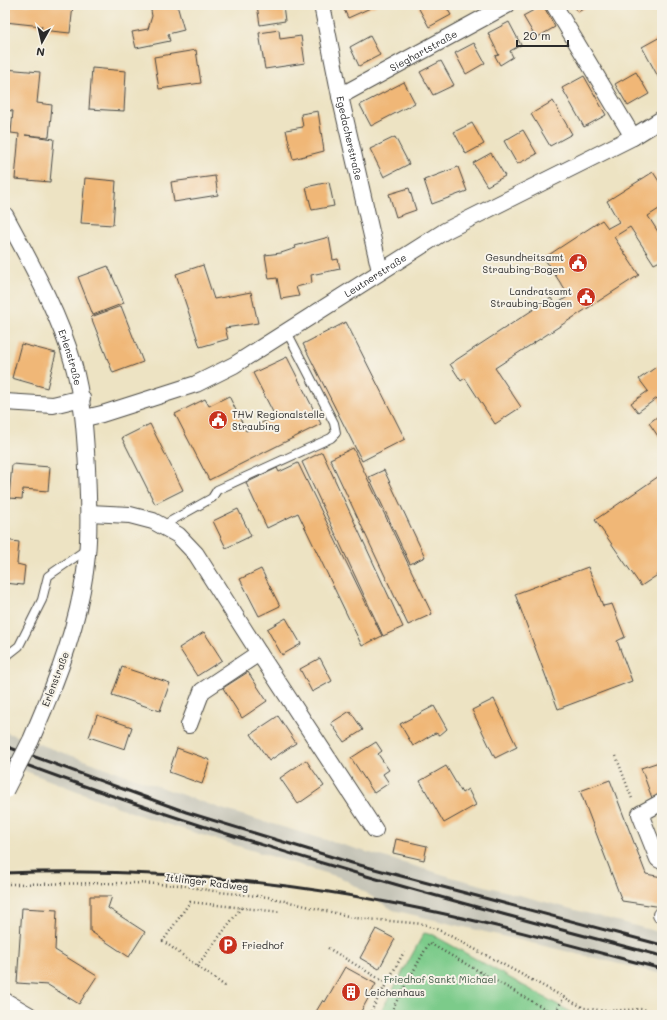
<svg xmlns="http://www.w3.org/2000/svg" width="667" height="1020" font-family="Mali,sans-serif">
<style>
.industrial{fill:#c6c5b8}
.green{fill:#7ccb8a;stroke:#547b5a}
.building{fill:#f0b777}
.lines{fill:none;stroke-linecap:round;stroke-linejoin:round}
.service-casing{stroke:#484742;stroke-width:10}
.minor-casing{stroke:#484742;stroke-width:18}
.path{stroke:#484742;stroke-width:2.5;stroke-dasharray:1 3;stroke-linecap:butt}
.service{stroke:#fff;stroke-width:8}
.minor{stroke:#fff;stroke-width:16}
.rail{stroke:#2b2b2b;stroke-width:3}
.minor-bridge-casing{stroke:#484742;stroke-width:18;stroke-linecap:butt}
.minor-bridge{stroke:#fff;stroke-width:16}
.labels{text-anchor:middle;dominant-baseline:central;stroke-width:4;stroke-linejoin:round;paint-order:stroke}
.street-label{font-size:10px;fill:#2b2b2b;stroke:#f7f3e8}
.poi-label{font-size:10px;fill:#2b2b2b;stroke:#f7f3e8;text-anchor:start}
.park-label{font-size:10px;fill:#435b48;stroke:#f7f3e8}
</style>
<rect width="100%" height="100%" fill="#f7f3e8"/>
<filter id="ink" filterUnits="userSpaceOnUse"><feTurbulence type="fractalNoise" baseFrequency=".025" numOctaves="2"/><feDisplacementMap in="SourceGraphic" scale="8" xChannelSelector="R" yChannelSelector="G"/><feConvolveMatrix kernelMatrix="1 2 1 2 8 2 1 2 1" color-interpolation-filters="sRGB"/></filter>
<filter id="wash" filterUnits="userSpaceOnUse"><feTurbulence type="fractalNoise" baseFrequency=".012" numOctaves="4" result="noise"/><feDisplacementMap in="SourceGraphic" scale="16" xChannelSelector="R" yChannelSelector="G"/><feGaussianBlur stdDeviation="0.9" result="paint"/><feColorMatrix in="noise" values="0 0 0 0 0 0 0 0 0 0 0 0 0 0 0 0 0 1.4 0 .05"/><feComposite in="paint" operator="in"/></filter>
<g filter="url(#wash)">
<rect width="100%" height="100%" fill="#ede3c3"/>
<path class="industrial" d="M5,732l220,78 226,67 211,56v41l-269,-64 -51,-32 -198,-61 -139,-54z"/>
<path class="green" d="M424,933l9,2 143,80h-197z"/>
<g id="blocks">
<path class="building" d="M5,5h68l-3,28 -29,-3 1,-4 -37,-4z
M150,5h27l7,25 -16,4 2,7 -34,7 -4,-16 16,-3 4,-13z
M257,5h26l2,16 -25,4z
M342,5h35l-29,13z
M422,5h23l6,10 -22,12 -11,-20z
M543,5l12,22 -19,11 -13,-22z
M573,5h17l-12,7z
M509,22l12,23 -11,6 3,6 -13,8 -5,-9 4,-1 -11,-22z
M279,30l1,9 21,-3 4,27 -40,6 -6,-36z
M370,36l10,19 -21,11 -9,-19z
M662,36v48l-20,-37z
M474,43l11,20 -19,11 -11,-21z
M196,50l5,33 -42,6 -5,-32z
M441,61l13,24 -21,10 -13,-23z
M92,68l34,3 -2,40 -35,-2z
M5,69l35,3 -3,31 15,2 -3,32 -24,-2 29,4 -4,43 -35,-3 4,-45 -8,-1 2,-22 -8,-1z
M636,72l13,22 -21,12 -13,-22z
M584,76l22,39 -22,12 -22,-39z
M404,82l11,21 -44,23 -11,-21z
M553,101l19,33 -22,12 -19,-32z
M318,111l6,40 -31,8 -7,-29 17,-3 -2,-13z
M472,123l12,21 -18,10 -12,-22z
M523,130l14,24 -20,10 -13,-23z
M395,137l14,27 -25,13 -14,-28z
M491,153l14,23 -18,10 -14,-23z
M458,167l9,24 -35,13 -8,-24z
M653,172l9,14v21l-14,9 14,22v22l-8,4 -24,-37 -16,10 25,38 -144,93 26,39 -26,17 -30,-46 -4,3 -11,-17 101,-66 4,7 14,-9 -25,-38 58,-38 6,8 11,-6 -12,-21z
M215,176l3,19 -44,7 -3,-20z
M85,178l31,3 -3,44 -32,-2z
M329,182l5,24 -22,4 -6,-23z
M409,188l7,22 -20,7 -7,-23z
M329,237l4,23 5,-1 2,10 -29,6 1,8 -16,4 3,9 -18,3 -4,-21 -8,1 -4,-24 16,-2 15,-5 -1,-2z
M203,265l11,34 37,-7 7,31 -33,5 3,11 -28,8 -24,-73z
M108,266l16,37 -31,12 -15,-38z
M121,306l22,56 -30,11 -22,-56z
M346,322l59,117 -43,22 -59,-117z
M21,344l35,9 -9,35 -35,-10z
M287,357l34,67 -112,56 -34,-66 30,-15 4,7 20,-10 17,35 29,-15 -22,-43z
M662,363v43l-5,-8 -19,14 -7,-9 17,-12 -9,-12z
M662,413v24l-2,2 -11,-16z
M150,424l33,66 -28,14 -33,-66z
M353,448l79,166 -24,11 -78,-166z
M322,452l81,175 -20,9 -81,-174z
M298,463l84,173 -20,10 -64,-133 -31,15 -21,-45 31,-15 2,4z
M12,464l38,3 -2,24 -25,-2 -1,10 -13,-1z
M384,470l41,87 -15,7 -41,-87z
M662,474v98l-21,14 -46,-66z
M238,509l13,27 -25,12 -13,-27z
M5,540l14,2 -2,22 8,2 -2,19 -18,-2z
M588,567l15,39 9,-2 13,33 -8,4 15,40 -74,28 -43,-115z
M261,569l19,37 -21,10 -19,-37z
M286,618l15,26 -19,11 -15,-26z
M204,632l18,28 -25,16 -18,-28z
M320,658l12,23 -20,11 -12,-23z
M122,667l48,16 -10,28 -48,-16z
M248,672l19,29 -25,17 -19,-30z
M494,699l23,48 -22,11 -23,-48z
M434,706l13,23 -7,6 -5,-2 -22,13 -13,-22z
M350,711l13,19 -19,12 -13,-19z
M97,715l35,12 -7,22 -36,-12z
M278,716l18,27 -27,18 -18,-27z
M376,742l6,9 -4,3 11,16 -6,4 6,9 -15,10 -23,-35z
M177,748l33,12 -8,24 -33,-12z
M306,760l18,26 -26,18 -18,-26z
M662,761v34l-10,3 -11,-30z
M446,766l16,27 6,-4 8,16 -32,18 -24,-42z
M610,780l36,94 16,3v30l-40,-6 -42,-110z
M396,839l31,7 -3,14 -31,-7z
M90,896h22l-4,12 37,24 -16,25 -39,-26z
M22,908l35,2 -2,40 42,26 -18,28 -31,-19 -31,-2z
M376,929l19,10 -16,30 -19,-11z
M345,967l31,17 -17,31h-45l9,-15 2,2z"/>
</g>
</g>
<g filter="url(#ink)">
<use href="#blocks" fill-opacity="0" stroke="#484742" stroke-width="1"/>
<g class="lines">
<defs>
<path id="service" d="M162,526l50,-28 5,-8 114,-52 5,-5 -2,-10 -47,-91
M5,657l14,-11 23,-46 6,-24 39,-27"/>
<g id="minor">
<path id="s1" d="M322,5l18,91 40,175"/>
<path d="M554,5l79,132"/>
<path id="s2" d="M340,96l167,-91"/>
<path id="s3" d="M5,215c24,45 54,98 68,148 10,35 12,69 14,105 1,29 3,58 0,87 -5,54 -22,105 -43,154"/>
<path d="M5,402l48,3 29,-7"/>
<path id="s4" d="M85,418l17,-4 94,-30 38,-19 211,-134 188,-94 29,-18"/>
<path d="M89,513l41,2 23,6 25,14 18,19 63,99 116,177"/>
<path d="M189,725l13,-34 57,-38"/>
<path d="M662,802l-22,12 18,45 4,2"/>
<path d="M661,915h1"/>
<path d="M5,1001l24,14"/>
</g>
</defs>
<use href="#service" class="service-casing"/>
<use href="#minor" class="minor-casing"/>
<path class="path" d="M616,756l16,43
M5,884l129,-1 46,2 39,7 49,5 88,21 68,6 17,7 143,77 22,3 34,-2 22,3
M328,948l58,35
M197,966l44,-58
M225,986l-62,-45 27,-39 90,10
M369,1015l35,-63
M389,1015l40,-72 127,72
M554,1015l10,-18"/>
<use href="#service" class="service"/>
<use href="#minor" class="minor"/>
<path class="rail" d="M5,746l181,66 166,51 310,82
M5,757c214,81 435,142 657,199
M5,873c133,-5 266,6 397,32 87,17 174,42 260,64"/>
<defs>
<path id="minor-bridge" d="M5,791l26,-51 13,-31"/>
</defs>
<use href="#minor-bridge" class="minor-bridge-casing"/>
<use href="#minor-bridge" class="minor-bridge"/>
</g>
</g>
<defs>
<symbol id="civic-disc" viewBox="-11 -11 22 22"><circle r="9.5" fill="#c8321e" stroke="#f7f3e8"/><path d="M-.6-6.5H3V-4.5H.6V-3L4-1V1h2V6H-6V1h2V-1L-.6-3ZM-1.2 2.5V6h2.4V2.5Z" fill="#fff"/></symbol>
<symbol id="parking-disc" viewBox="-11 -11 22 22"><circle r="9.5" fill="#c8321e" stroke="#f7f3e8"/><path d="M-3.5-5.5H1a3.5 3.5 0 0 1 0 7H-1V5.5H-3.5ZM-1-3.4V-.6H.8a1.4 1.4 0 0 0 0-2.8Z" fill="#fff"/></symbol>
<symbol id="building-disc" viewBox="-11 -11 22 22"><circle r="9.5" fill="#c8321e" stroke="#f7f3e8"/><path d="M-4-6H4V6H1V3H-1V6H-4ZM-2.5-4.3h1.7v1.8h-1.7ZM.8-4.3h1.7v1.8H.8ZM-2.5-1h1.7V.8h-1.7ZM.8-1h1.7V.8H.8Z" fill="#fff"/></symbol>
</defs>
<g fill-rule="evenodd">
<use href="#civic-disc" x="567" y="252" width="22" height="22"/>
<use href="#civic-disc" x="575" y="286" width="22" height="22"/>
<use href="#civic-disc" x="207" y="409" width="22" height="22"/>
<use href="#parking-disc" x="217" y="934" width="22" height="22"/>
<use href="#building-disc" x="340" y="981" width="22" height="22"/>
</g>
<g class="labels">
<g class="street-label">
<text stroke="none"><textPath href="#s2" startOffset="95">Sieghartstraße</textPath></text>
<text stroke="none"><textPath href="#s1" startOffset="136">Egedacherstraße</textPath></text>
<text stroke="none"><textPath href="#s4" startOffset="326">Leutnerstraße</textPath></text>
<text stroke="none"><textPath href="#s3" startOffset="157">Erlenstraße</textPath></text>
<text transform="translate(55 679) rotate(-69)">Erlenstraße</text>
<text transform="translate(207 882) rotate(7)">Ittlinger Radweg</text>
</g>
<g class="poi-label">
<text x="564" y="257" text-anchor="end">Gesundheitsamt<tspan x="564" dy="12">Straubing-Bogen</tspan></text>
<text x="572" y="291" text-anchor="end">Landratsamt<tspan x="572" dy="12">Straubing-Bogen</tspan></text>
<text x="232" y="414">THW Regionalstelle<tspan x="232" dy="12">Straubing</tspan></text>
<text x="242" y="945">Friedhof</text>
<text x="365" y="992">Leichenhaus</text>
</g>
<g class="park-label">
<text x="440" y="979">Friedhof Sankt Michael</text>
</g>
</g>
<rect width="667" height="1020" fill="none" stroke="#f7f3e8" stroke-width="20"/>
<g transform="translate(42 42) rotate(188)" stroke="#f7f3e8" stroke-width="3" paint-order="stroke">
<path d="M0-3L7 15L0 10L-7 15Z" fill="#2b2b2b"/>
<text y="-6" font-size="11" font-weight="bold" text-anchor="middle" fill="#2b2b2b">N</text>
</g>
<path d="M517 40v6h51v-6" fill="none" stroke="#2b2b2b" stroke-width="2"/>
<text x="523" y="40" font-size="12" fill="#2b2b2b" stroke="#f7f3e8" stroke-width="3" paint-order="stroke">20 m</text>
</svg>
